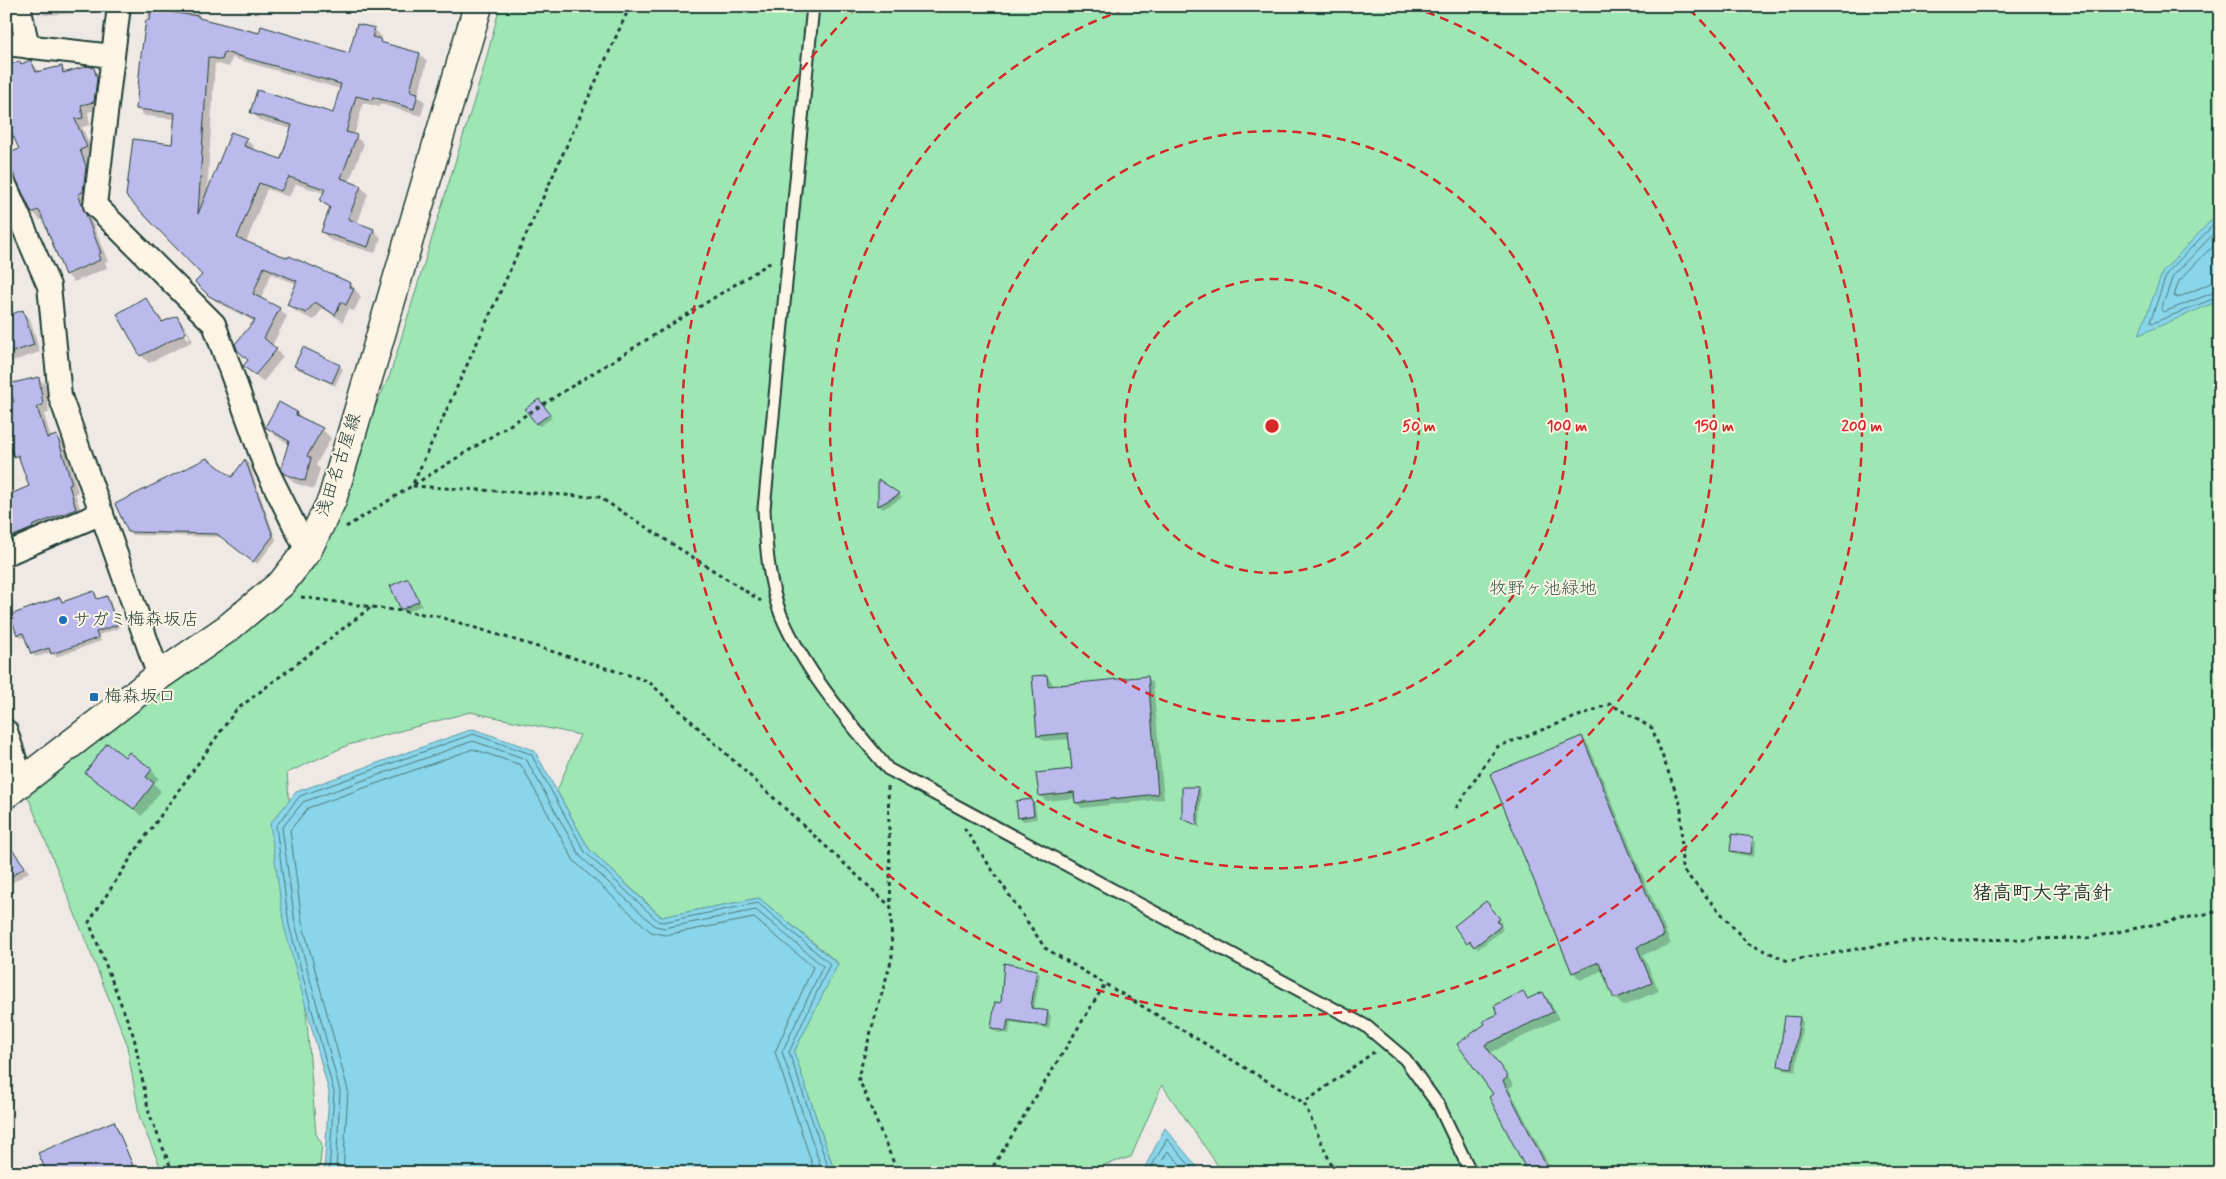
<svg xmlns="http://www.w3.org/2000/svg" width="2226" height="1179" font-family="Mynerve,'Klee One',sans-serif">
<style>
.green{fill:#9ee7b5;stroke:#5e9274}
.water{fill:#89d5e9;stroke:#5f98a1}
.shadow{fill:#0003;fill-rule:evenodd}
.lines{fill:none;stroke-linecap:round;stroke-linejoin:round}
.shore{stroke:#497a7c;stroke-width:1}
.building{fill:#bcbaec;stroke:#1f3d34;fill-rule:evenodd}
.lane-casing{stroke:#1f3d34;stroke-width:15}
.street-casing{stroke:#1f3d34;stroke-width:26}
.secondary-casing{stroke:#1f3d34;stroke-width:31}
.path{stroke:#1f3d34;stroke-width:3;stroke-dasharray:4 4;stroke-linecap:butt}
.lane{stroke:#fcf5e5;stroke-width:11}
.street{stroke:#fcf5e5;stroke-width:22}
.secondary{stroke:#fcf5e5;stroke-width:28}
.ring{fill:none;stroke:#d62828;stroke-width:2.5;stroke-dasharray:9 6}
.poi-dot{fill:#1f6fb2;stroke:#fcf5e5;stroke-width:2}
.labels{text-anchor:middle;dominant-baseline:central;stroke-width:4;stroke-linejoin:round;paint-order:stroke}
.street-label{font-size:18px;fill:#1f3d34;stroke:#fcf5e5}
.park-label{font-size:18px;fill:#385f4e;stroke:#fcf5e5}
.poi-label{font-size:18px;fill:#1f3d34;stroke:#fcf5e5;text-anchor:start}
.quarter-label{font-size:20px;font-weight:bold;fill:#1f3d34;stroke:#fcf5e5}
.centre{fill:#d62828;stroke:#fcf5e5;stroke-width:2.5}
.ring-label{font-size:15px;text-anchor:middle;font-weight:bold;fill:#d62828;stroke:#fcf5e5;stroke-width:4;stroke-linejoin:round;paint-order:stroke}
</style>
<rect width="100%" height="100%" fill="#efe9e6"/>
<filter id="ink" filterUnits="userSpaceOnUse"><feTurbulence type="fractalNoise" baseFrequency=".02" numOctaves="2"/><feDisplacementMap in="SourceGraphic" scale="10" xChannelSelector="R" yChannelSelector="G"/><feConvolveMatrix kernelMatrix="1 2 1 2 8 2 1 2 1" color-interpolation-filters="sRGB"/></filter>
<g filter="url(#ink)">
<path class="green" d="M500,6h1720v1167h-997l-61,-88 -31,72 -55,16h-241l-41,-121 44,-89 -79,-65 -97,19 -73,-68 -32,-58 23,-56 -110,-23 -122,33 -61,28 29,361 6,10 -3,29h-156l-23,-54 -14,-78 -104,-259 285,-231 83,-176 93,-304z"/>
<path class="water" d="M2220,211v89l-81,35 24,-64z
M473,729l61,21 55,99 72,68 98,-19 79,66 -44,88 41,121h-511l5,-81 -45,-166 -14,-102 26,-32z
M1165,1128l37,45h-60z"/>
<path class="shadow" d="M113,6v4l-69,5 -8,-9z
M149,6h50l-1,12 152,36 24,-25 8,8 -1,4 3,4 36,9 7,8 -9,34 7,6 -4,14 -41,-12v3l-17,-4 -9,33 10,8 -15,38 12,5 7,7 -11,30 17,6 7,8 -6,15 -45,-13 -8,-8 9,-23 -10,-8 3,-8 -28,-9 -7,13 -22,-8 -21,54 105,41 10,13 -7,14 -6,-2 -5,13 -20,-14 -9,12 -18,-8 -8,-8 9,-20 -26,-10 -10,25 18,10 8,7 -15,30 11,11 -20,25 -18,-17 4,-5 6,-38 -37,-19 -21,-21 6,-7 -30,-130 2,-26 -30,-3 -8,-7zM232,58l109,31 -7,26 -82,-3 7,8 33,9 -10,32 -30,-11 2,-3 -8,-8 -39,54 8,-130 14,4z
M6,11l8,8v15l-3,-1 -1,6 -4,-1z
M19,62l3,3 9,-3 9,10 21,-5 6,6 27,-4 8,8v32l-14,3 2,13 -8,2 12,28 -7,3 7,17 -10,27 24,59 -3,1 2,6 -33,14 -8,-8 -22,-56 -4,2 -7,-8 -12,-62z
M6,276l6,25 -6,2z
M145,299l19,23 13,-4 8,8 8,15 -44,22 -8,-8zM181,325h2l7,13 -3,1z
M23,312l7,7 10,33 -30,10 3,8 -7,2v-55z
M296,365l43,1 4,3 -8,17z
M38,378l8,7 3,28 -5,1 7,24 6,-2 7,8 14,48 -3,1 8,24 -77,31v-51l24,-10 -8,-24 -7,-10 -9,1v-49l9,-2z
M542,404l10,14 -12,8 -4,-3z
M297,413l7,7 18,9 9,9 -15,27 4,4 -6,20 -20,-6 -9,-10 4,-29 -13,-8 -9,-9z
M245,461l4,3 27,76 -19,24 -35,-27 -89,-2 -4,-4 103,-53z
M879,481l20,14 3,3 -19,11 -4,-3z
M408,580l14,25 -16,8 -4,-4z
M94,592l5,8 7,-2 4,3 9,27 -20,7 2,6 -45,16 -4,-5 -16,5 -4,-3 -6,-18 -4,2 -4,-4 42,-35 4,4z
M1047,676l5,6 1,5 94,-10 6,6 11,116 -82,9 -6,-5v-5l-30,3 -6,-6 33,-25 -3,-31 -26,2 -5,-5z
M1582,738l7,8 82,198 -28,11 16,36 -36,15 -8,-8 -11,-28 -24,10 -7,-8z
M125,758l26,12 8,8 -5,6 7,7 -19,25 -55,-43z
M1198,789l3,3 -1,36 -17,-10z
M1031,800l4,3 2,16 -14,2 -3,-4z
M1752,838l4,4 -2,15 -19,-3 -4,-3z
M6,841l23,31 -23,15z
M1489,907l13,16 -2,2 3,5 -25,19 -4,-4 -2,1 -16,-20z
M1037,971l3,4 -6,35 14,2 3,4 -2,13 -38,-7 -2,12 -13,-2 -4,-4 10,-24z
M1523,993l7,7 12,-6 7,6 10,19 -69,34 24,32 -5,3 44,85h-24l-34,-78 -36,-50 40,-30z
M1800,1018l3,4 -7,49 -13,-2 -3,-4z
M114,1122l23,51h-89z
M1783,1167l3,6h-66v-5z"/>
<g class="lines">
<path class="shore" d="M2220,218l-53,55 -17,49 3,1 67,-27
M2220,227l-47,49 -12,34 3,2 56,-22
M2220,238l-41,43 -5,15 3,2 34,-15 9,-1
M329,1173l5,-81 -45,-167 -13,-99 24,-30 173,-62 58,20 54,98 73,69 5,1 95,-19 72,61 -41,88 41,121
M336,1173l4,-82 -45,-168 -13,-95 21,-26 170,-61 53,18 54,97 75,70 9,2 92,-18 67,56 -41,86 41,121
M343,1173l5,-83 -46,-168 -12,-92 18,-22 165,-59 48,16 53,96 77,71 14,3 89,-17 59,49 -38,85 40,121
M1148,1173l19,-34 29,34
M1155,1173l13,-22 20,22"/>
</g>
<path class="building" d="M151,10l48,6v2l60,15 2,-7 88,27 8,-29 18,4 -3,9 9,2 -1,3 40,11 -10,38 8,2 -4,16 -41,-12 -1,3 -16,-4 -10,36 11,3 -16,43 20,8 -13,33 26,10 -6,18 -47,-15 9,-25 -10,-6 5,-12 -36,-12 -8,14 -22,-8 -22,55 51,20 1,-2 62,27 -1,4 4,2 -8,16 -5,-3 -6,13 -20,-13 -9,11 -19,-8 10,-24 -33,-14 -11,27 27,14 -16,30 13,11 -22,26 -12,-9 5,-6 -10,-9 -3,-7 20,-24 -46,-24 -14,-14 7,-7 -76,-79 7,-57 39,5 3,-31 -39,-4 5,-54 5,-35h4zM224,52l117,32 -8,29 -76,-23 -7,23 42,12 -11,34 -37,-13 3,-8 -16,-6 -33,82 10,-157 14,3z
M31,60l5,12 26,-6 1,7 25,-7 6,2 3,10 -3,24 -13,3 2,13 -8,1 12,28 -7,3 6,16 -3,26 -5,2 23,59 -3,1 2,6 -35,15 -25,-63 -2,-2 -6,3 -26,-55v-3l13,-6 -13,-29v-54l14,-5 1,3z
M145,297l17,25 15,-6 9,17 -46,23 -23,-42z
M23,310l11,35 -28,9v-38z
M303,347l37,18 -8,18 -38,-17z
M39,377l4,28 -6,2 10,31 10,-3 15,49 -3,1 7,24 -44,17 1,2 -27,11v-43l23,-10 -11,-31 -4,2 -8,-23v-30l8,-2 -6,-18z
M539,399l11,15 -14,10 -11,-15z
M279,402l18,10 -1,3 27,13 -16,28 4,2 -6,23 -21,-7 -3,-6 8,-27 -24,-14z
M207,458l25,19 13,-18 28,77 -20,26 -36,-28 -89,-2 -13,-28z
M878,479l22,15 -22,12z
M408,578l11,23 -18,9 -11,-24z
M94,591l3,8 10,-3 10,29 -21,7 2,6 -47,16 -2,-6 -18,6 -8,-21 -6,2 -7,-20 50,-18 2,5z
M1047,675l1,11 100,-10 10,118 -83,9 -1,-11 -35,4 -3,-23 36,-4 -4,-36 -31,3 -5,-60z
M1582,736l82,200 -27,11 15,36 -38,16 -15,-37 -27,11 -82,-199z
M107,743l18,14 4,-5 23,17 -6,8 8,6 -20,26 -49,-36z
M1182,787h16l-1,38 -15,-6z
M1032,799l2,16 -16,3 -2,-17z
M1732,834l21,3 -2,17 -21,-3z
M6,841l19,26 -19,13z
M1486,901l14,18 -3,2 4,5 -27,21 -4,-6 -3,3 -13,-18z
M1004,963l33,7 -6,38 17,3 -2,15 -38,-6 -2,11 -15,-3 4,-26 6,1z
M1523,991l4,8 16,-7 10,20 -68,33 23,32 -5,4 47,92h-22l-39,-76 4,-3 -36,-50 28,-20 -2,-3 15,-7 -4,-8z
M1785,1016l15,1 -8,51 -14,-2z
M114,1121l22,52h-89l-9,-20z"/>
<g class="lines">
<defs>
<path id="lane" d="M813,6l-49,503c2,35 4,73 17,106 24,57 68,107 107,154l478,257 39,33 34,47 32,67"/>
<path id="street" d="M19,6l9,41
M119,6l-24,199 119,119 51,142 42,85
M6,44l107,12
M6,187l43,99 11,110 99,280
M6,554l96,-41
M6,731l16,51"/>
<path id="secondary" d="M6,794l153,-118 69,-48 54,-45 25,-32 25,-51 146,-494"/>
</defs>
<use href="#lane" class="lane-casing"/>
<use href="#street" class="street-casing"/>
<use href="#secondary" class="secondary-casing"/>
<path class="path" d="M630,6l-218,480 187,11 162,104
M346,527l427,-266
M301,597l136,19 211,65 243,226
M888,786l4,172 -34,119 40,96
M1456,808l41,-61 113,-43 42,24 29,78 1,63 65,74 41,18 115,-20 185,-3 132,-27
M964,828l81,120 259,155
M173,1173l-24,-60 -15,-76 -45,-115 45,-69 102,-143 134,-102
M989,1173l116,-189
M1335,1173l-31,-70 70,-51"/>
<use href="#lane" class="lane"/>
<use href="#street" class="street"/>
<use href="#secondary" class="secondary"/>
</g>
</g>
<g class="ring">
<circle cx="1272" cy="426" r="147"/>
<circle cx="1272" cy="426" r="295"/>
<path d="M1412 7A442 442 0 1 1 1132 7"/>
<path d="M1689 9A590 590 0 1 1 855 9"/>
</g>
<g class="poi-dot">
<circle cx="63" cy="620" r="5"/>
<rect x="89" y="692" width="10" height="10" rx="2.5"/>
</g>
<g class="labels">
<g class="street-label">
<text transform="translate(339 465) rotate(-72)">浅田名古屋線</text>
</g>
<g class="park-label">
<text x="1543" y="589">牧野ヶ池緑地</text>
</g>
<g class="poi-label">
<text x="73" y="620">サガミ梅森坂店</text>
<text x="104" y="697">梅森坂口</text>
</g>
<g class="quarter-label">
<text x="2042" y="893">猪高町大字高針</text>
</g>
</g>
<circle cx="1272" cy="426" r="8" class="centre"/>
<g class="ring-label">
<text x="1419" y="431">50 m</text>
<text x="1567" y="431">100 m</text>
<text x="1714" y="431">150 m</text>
<text x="1862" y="431">200 m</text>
</g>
<rect width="2226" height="1179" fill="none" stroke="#fcf5e5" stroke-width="25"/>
<rect x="12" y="12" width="2201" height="1154" fill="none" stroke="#1f3d34" stroke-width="2" filter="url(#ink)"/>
</svg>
